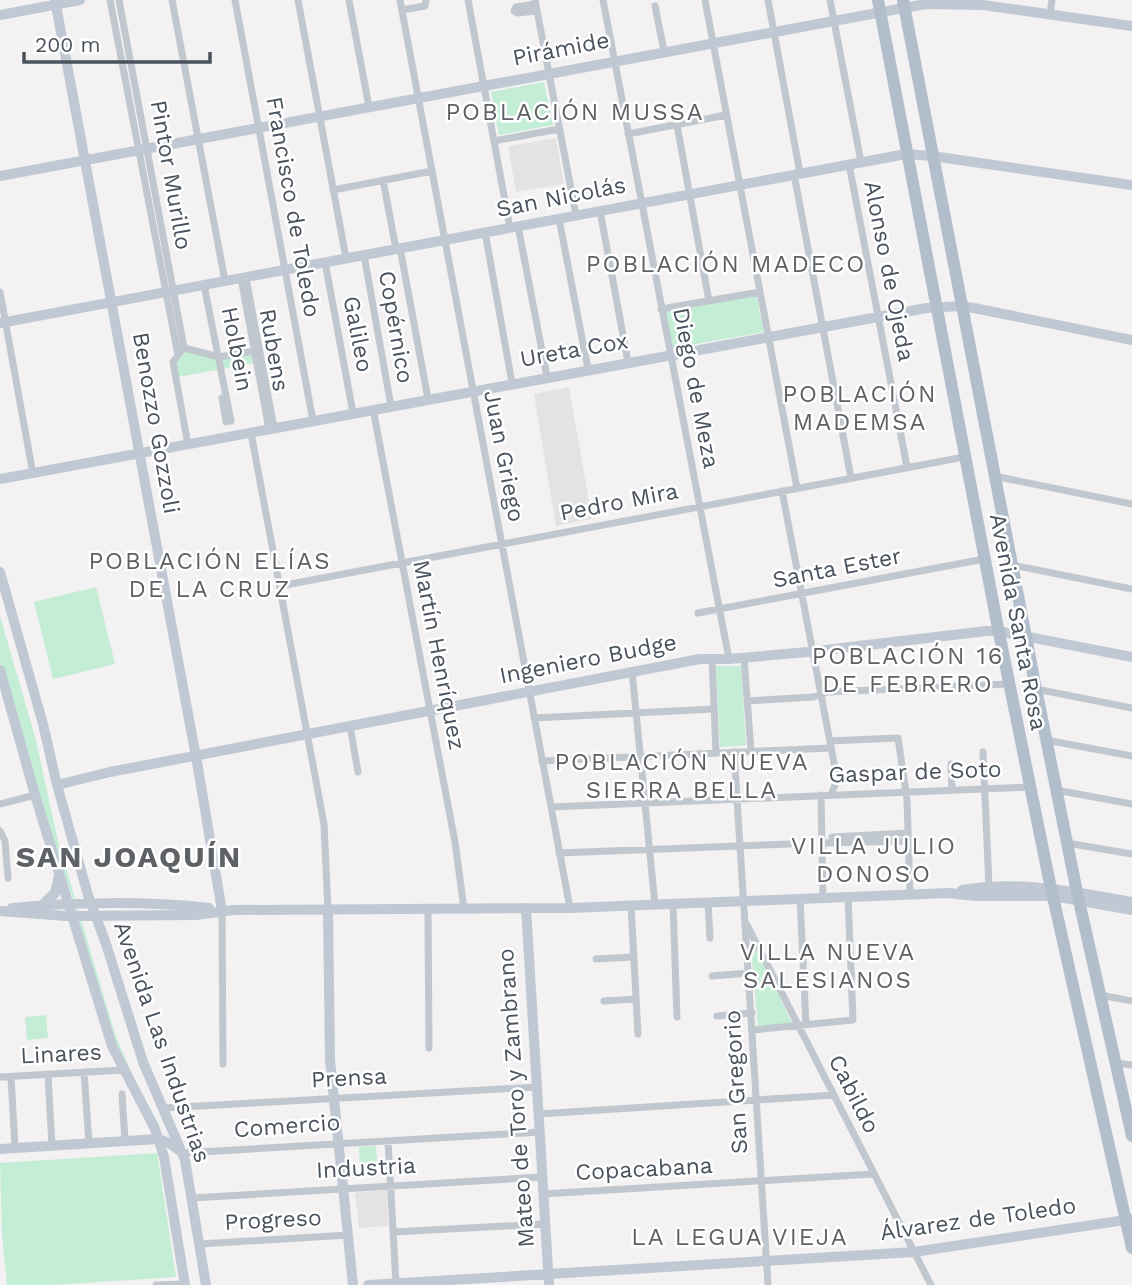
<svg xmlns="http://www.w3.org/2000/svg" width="1132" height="1285" font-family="'Work Sans',sans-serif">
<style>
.education{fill:#e4e2e2}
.green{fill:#c4edd6}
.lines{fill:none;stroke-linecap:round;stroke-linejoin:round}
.street{stroke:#c0c7ce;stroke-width:7}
.secondary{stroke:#c0c8d3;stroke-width:10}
.primary{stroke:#b3becd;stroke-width:12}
.labels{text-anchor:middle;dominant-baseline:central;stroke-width:5;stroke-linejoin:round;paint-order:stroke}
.street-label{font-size:23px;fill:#4a535d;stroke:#fff}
.neighbourhood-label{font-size:24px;letter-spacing:2px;fill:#5e6165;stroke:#fff}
.district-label{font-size:30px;font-weight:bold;letter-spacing:2px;fill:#5e6165;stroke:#fff}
</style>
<rect width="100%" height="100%" fill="#f3f1f1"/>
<path class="education" d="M556,138l8,46 -48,8 -8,-46z
M569,387l23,132 -36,7 -22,-132z
M387,1190l1,36 -29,2 -4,-35z"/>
<path class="green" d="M544,82l9,43 -54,10 -8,-43z
M756,294l8,38 -91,16 -8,-37z
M185,350l32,9 36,-7 2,11 -77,14 -3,-17z
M96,587l19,77 -62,15 -19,-77z
M0,616l36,124 22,101 57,193 16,38 29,55 -2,2 -28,-51 -23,-57 -35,-125 -20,-56 -52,-179z
M716,666h25l5,79 -26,2z
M754,944l39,81 -35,2 -7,-79z
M46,1015l2,23 -21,2 -2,-23z
M376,1146l2,30 -18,1 -1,-30z
M157,1153l19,124 -123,8h-46l-5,-51 -2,-71z"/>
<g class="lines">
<path class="street" d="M110,0l68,355
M119,0l65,348
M172,0l53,281
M235,0l78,421
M298,0l48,258
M349,0l20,107
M400,0l170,908
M468,0l42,228
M535,0l41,215
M603,0l126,659
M705,0l92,488
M768,0l32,173
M830,0l31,162
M536,4l-20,3 -2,4 3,2 20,-2
M655,6l9,45
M402,10l23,-4 1,-6
M1050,14l2,-14
M677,125l32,176
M628,134l98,-19
M494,141l65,-12
M849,164l58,303
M794,174l57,304
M383,180l13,69
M333,190l99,-19
M600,211l28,151
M559,219l29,150
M518,226l29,151
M485,232l27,151
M400,248l28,151
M364,255l27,151
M325,262l28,151
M241,278l28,151
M246,278l28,150
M204,285l27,136
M0,292l33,182
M661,309l99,-17
M184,348l35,9 35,-6
M181,351l-8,11 15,83
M222,398l4,24
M373,409l82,433 9,67
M251,433l73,391 4,86
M994,476l138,28
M782,491l54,282 -1,12 -4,10
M1012,565l120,24
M280,586l684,-129
M698,613l286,-54
M744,658l7,93
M712,659l4,94
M632,671l23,234
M1036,689l96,19
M747,701l66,-4 15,-5 181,-8
M534,718l180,-9
M350,726l8,46
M1046,740l86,16
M830,741l68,-3 9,61 3,95
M734,752l34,533
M983,752l6,134
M542,761l289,-13
M951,764l1,26
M1056,790l76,14
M821,795l2,103
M0,804l35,-9
M551,807l479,-20
M0,831l5,10 3,37
M832,837l76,-4
M822,843l86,-2
M1067,843l65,11
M559,853l231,-9
M800,899l6,125
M708,903l2,35
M673,904l4,113
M631,906l7,128
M428,909l1,139
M222,911l1,153
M746,923l185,362
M596,959l38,-2
M712,976l37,-3
M1100,995l32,6
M604,1001l32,-2
M717,1016l35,-3
M753,1030l100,-10 -5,-123
M1116,1063l16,2
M84,1072l5,71
M48,1075l4,71
M0,1077l123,-7
M11,1077l4,71
M122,1094l3,47
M164,1108l373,-21
M538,1114l296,-19
M388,1141l8,142
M183,1153l357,-21
M543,1194l330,-20
M192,1198l350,-21
M393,1232l152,-8
M200,1244l148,-9
M156,1285l29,-1"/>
<path class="secondary" d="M55,0l142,762 25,149
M0,15l80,-15
M0,176l925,-172 58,1 149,21
M0,323l906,-169 26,2 200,29
M0,479l927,-171 34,-2 13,2 158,32
M0,572l43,152 14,61 31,110 18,49 37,118 42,98 21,125
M0,670l35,125 77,251 43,83 9,28 21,128
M57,785l53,-13 590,-113h29l79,-7 179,-21h11l134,26
M962,890c58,-10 113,2 170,12
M42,905l13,-12 4,-17
M12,908c60,-6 136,-7 197,0
M526,908l23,377
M328,910l2,150 23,225
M0,911l66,5 130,-1 37,-5 337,-2 379,-15 26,3h78l79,14
M0,1149l158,-10 11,4 14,10
M368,1285l546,-33 218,-33"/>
<path class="primary" d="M878,0l119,623 52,256 83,369
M903,0l133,689 41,203 55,244"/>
</g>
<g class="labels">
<g class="street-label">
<text transform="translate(561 49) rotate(-11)">Pirámide</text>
<text transform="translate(171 175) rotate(80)">Pintor Murillo</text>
<text transform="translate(561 197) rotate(-11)">San Nicolás</text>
<text transform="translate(293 207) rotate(80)">Francisco de Toledo</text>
<text transform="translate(889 271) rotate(79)">Alonso de Ojeda</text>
<text transform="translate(396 327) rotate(80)">Copérnico</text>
<text transform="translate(358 334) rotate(79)">Galileo</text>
<text transform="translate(237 349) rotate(79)">Holbein</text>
<text transform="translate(274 350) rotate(80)">Rubens</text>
<text transform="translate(574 350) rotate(-10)">Ureta Cox</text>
<text transform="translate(696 388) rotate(79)">Diego de Meza</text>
<text transform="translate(156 423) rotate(80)">Benozzo Gozzoli</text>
<text transform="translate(504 456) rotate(79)">Juan Griego</text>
<text transform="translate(619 502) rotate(-11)">Pedro Mira</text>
<text transform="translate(837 568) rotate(-11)">Santa Ester</text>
<text transform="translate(1018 622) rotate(79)">Avenida Santa Rosa</text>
<text transform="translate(439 655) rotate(79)">Martín Henríquez</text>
<text transform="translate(588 659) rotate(-11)">Ingeniero Budge</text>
<text transform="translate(915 772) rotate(-2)">Gaspar de Soto</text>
<text transform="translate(162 1042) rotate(71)">Avenida Las Industrias</text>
<text transform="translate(61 1054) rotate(-3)">Linares</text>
<text transform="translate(349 1078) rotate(-3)">Prensa</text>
<text transform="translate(736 1082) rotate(-93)">San Gregorio</text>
<text transform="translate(854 1094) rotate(63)">Cabildo</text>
<text transform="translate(516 1098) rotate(-94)">Mateo de Toro y Zambrano</text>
<text transform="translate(287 1126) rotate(-4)">Comercio</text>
<text transform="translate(366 1168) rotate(-3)">Industria</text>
<text transform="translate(644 1169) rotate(-3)">Copacabana</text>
<text transform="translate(978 1219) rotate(-8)">Álvarez de Toledo</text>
<text transform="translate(273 1220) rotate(-3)">Progreso</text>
</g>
<g class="neighbourhood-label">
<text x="575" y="112">POBLACIÓN MUSSA</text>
<text x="726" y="264">POBLACIÓN MADECO</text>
<text x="860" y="394">POBLACIÓN<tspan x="860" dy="28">MADEMSA</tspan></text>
<text x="210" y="561">POBLACIÓN ELÍAS<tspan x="210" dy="28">DE LA CRUZ</tspan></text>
<text x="908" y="656">POBLACIÓN 16<tspan x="908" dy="28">DE FEBRERO</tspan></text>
<text x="682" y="762">POBLACIÓN NUEVA<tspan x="682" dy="28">SIERRA BELLA</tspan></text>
<text x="874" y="846">VILLA JULIO<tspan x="874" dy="28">DONOSO</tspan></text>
<text x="828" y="952">VILLA NUEVA<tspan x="828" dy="28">SALESIANOS</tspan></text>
<text x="740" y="1237">LA LEGUA VIEJA</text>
</g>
<g class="district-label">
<text x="129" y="856">SAN JOAQUÍN</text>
</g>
</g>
<path d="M24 52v10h186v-10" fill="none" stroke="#4a535d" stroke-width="3.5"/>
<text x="35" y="52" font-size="21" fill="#4a535d" stroke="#ffffff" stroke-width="5" paint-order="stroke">200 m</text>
</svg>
